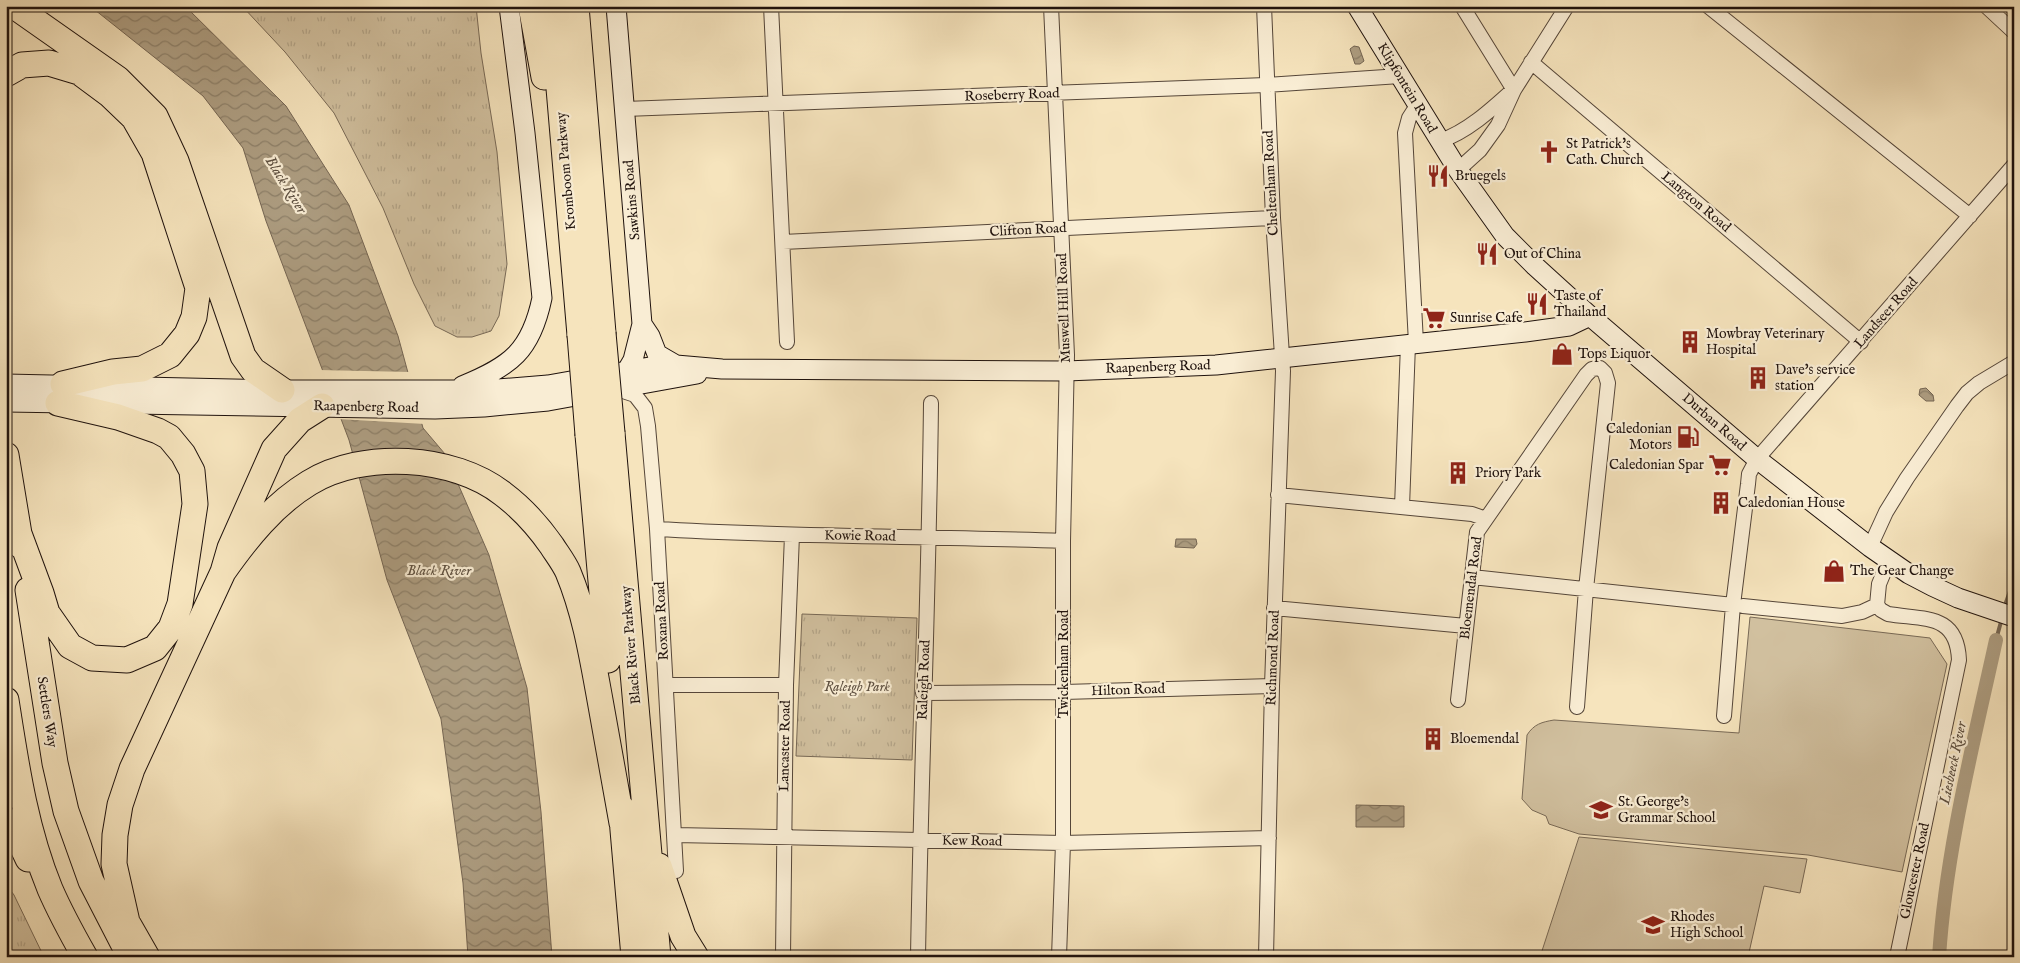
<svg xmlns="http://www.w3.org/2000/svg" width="2020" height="963" font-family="'IM FELL English',serif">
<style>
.grass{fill:url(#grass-tufts);stroke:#786956}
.pitch{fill:#d1c09f;stroke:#786956}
.water{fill:url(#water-waves);stroke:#746553}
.pier{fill:#f6e4bd}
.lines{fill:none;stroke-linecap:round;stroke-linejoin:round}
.stream{stroke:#746553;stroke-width:4}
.canal{stroke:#ad9d81;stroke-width:14}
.minor-casing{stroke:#554639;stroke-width:16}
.secondary-casing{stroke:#1f120d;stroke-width:21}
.motorway-casing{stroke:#1f120d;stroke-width:27}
.minor{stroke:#f9edd4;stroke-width:14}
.secondary{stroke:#f9edd4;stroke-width:19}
.motorway{stroke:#f6e4bd;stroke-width:25}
.motorway-bridge-casing{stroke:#1f120d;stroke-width:27;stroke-linecap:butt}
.motorway-bridge{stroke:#f6e4bd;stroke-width:25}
.labels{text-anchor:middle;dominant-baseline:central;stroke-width:4.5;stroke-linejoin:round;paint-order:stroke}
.street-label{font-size:14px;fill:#1f120d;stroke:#f9edd4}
.poi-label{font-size:14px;fill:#1f120d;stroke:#f9edd4;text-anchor:start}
.park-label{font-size:14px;font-style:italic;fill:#5d4f40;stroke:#f9edd4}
.water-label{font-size:15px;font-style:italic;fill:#5f5141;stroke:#f9edd4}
</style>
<defs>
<pattern id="grass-tufts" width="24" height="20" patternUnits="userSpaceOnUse" patternTransform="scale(1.25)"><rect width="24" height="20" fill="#d1c09f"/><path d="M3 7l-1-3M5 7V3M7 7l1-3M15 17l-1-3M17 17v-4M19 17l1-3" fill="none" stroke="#b3a488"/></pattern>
<pattern id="water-waves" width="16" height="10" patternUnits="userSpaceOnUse" patternTransform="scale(1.25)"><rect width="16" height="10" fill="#ad9d81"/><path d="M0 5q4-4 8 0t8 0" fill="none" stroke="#8c7f68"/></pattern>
</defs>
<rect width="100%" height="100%" fill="#f6e4bd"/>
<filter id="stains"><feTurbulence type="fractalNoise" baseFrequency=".004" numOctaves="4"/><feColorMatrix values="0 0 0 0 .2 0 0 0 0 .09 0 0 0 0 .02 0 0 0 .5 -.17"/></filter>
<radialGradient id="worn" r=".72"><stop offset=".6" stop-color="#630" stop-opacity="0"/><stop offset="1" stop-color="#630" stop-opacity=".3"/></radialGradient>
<path class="grass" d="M242,6h234l5,47 16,99 10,112 -8,52 -8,15 -19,6h-15l-22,-11 -21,-42 -31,-76 -49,-95 -49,-61z
M802,614l115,4 -5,142 -116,-4z
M6,884l8,11 30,62h-38z"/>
<path class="pitch" d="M1750,617l180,21 17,26 -45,208 -94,-17 -229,-21 -30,-10 -3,-8 -14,-6 -10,-11 5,-64c7,-11 15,-13 27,-15l185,13z
M1579,837l228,22 -7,34 -36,-7 -16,71h-208z"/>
<path class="water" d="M90,6h95l101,100 63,99 49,131 25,92 22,26 44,101 38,133 14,124 11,145h-84l-5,-74 -22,-164 -54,-139 -38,-140 -83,-219 -23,-73 -40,-52z
M1354,46l5,1 5,14 -4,3h-5l-5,-15z
M1926,388l7,7 1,6h-8l-7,-6 1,-6z
M1176,539h20l1,5 -3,4 -19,-1z
M1356,805l48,1v21h-48z"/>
<path class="pier" d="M319,370l91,2 15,52 -87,-5z"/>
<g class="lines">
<path class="stream" d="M2004,608l10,-28
M1996,640l6,-22"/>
<path class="canal" d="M1939,957c7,-107 34,-212 57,-317"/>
<defs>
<path id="minor" d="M771,6l16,336
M1051,6l16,349 -4,186v302l-4,114
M1264,6l9,212 10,153 -11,315 -6,271
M1462,6l52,84
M1708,6l262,210
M1986,6l28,26
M1531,62l330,280
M625,109l641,-24 134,-9
M1440,141c27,-9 51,-31 73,-51
M1458,170l22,-20 18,-25 16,-35 53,-84
M783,242l490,-24
M1416,343l-11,-210 4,-15 9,-14
M617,389l18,6 10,13 3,18 9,103 19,342
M1278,495l194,19 14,5
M1402,507l6,-163
M657,529c135,8 270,7 406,12
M1870,547l16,-35 21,-34 50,-72 10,-13 12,-10 35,-21
M1889,560l-10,24 -2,21 4,5 7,4c36,6 69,-1 71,46l-62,297
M1472,577l261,28
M1743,606l99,10 20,-4 15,-7
M1274,608l192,18
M666,685h120
M923,693l141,-1 208,-6
M1458,700l19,-168 109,-157 6,-6 8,-1 5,5 3,10 -22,206 -9,118
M1724,716l9,-111 15,-121 1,-10 8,-15 257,-294
M675,835l388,8 206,-5
M783,957l3,-272 6,-150
M918,957c3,-185 11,-369 13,-554"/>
<path id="secondary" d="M616,6l26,318 -9,36 -10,17
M1357,6l101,164 47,66 30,30 55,50 167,143 113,88 39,27 23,12 26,12 56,19
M642,324l8,12 7,18 19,11
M6,384l276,6h203l63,-5 107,-19 21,-1 46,4 344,2 150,-6 309,-33 44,-6 21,-10
M462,386c49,-20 69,-35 80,-88l-17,-165 -16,-127
M6,402l429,7 49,-2 64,-6 149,-27"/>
<path id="motorway" d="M14,6l104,73 37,37 21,45 67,195 10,14 29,20
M531,6l13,71
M552,6l28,329
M576,6l27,327
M6,74l16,-9 27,-2 30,9 31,23 24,23 20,35 44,135 -4,29 -7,17 -17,21 -28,14 -29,3 -50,12
M612,433l46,524
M588,435l20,225
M6,455l15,91
M18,531l23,62 6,20 23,33 22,12 35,2 28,-12 16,-20 9,-24 15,-100 -3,-33 -9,-17 -14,-17 -11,-6 -40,-14 -60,-14
M223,572c24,-34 50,-67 86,-89 53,-33 145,-28 194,11 20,15 35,32 49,52 5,8 12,17 16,26 17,41 24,84 32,128 7,41 15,82 22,123
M28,590l27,173 11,48 25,70 33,64
M6,700c10,64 19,128 44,189 10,23 22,45 35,68
M621,807l13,150
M6,820l13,20 9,19
M659,866l24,70 13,21
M147,957l-20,-35 -13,-58 1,-29 5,-30 12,-36 91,-197 7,-24 44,-99 26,-29 22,-14"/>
</defs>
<use href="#minor" class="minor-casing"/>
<use href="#secondary" class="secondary-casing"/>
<use href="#motorway" class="motorway-casing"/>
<use href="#minor" class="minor"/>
<use href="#secondary" class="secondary"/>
<use href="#motorway" class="motorway"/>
<defs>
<path id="motorway-bridge" d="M603,333l9,100
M580,335l8,100"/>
</defs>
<use href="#motorway-bridge" class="motorway-bridge-casing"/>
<use href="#motorway-bridge" class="motorway-bridge"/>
</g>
<defs>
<symbol id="church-bare" viewBox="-9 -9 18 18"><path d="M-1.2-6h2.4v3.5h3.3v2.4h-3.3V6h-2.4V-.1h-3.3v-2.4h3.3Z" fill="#8f2418" stroke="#f9edd4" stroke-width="2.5" paint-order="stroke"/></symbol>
<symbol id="restaurant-bare" viewBox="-9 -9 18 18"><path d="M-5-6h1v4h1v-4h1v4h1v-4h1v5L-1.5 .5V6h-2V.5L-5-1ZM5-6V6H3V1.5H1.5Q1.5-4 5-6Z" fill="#8f2418" stroke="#f9edd4" stroke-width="2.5" paint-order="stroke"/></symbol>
<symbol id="supermarket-bare" viewBox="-9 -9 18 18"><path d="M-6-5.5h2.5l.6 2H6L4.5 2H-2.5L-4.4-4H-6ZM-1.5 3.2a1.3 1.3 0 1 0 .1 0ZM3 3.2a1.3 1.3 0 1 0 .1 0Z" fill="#8f2418" stroke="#f9edd4" stroke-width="2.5" paint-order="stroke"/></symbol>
<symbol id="building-bare" viewBox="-9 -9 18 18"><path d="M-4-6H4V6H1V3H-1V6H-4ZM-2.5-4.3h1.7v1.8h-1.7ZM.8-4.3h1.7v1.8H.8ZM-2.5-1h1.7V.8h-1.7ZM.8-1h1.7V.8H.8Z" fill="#8f2418" stroke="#f9edd4" stroke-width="2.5" paint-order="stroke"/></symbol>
<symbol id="shop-bare" viewBox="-9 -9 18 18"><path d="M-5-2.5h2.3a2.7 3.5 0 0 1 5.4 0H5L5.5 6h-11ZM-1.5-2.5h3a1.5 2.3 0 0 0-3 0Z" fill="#8f2418" stroke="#f9edd4" stroke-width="2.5" paint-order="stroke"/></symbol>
<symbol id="fuel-bare" viewBox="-9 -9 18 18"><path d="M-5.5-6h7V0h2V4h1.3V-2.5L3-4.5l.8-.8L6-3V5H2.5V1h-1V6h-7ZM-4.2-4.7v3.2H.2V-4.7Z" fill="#8f2418" stroke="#f9edd4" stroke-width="2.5" paint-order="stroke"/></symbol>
<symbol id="school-bare" viewBox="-9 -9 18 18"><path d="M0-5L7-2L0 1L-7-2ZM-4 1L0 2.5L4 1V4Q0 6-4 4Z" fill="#8f2418" stroke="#f9edd4" stroke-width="2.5" paint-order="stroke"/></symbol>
</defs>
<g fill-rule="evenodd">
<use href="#church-bare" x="1533" y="136" width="32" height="32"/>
<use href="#restaurant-bare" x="1422" y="160" width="32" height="32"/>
<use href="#restaurant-bare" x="1471" y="238" width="32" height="32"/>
<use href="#restaurant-bare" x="1521" y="288" width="32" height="32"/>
<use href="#supermarket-bare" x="1418" y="302" width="32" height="32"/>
<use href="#building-bare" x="1674" y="326" width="32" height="32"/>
<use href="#shop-bare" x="1546" y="338" width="32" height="32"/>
<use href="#building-bare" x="1742" y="362" width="32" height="32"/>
<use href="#fuel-bare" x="1672" y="421" width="32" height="32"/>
<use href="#supermarket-bare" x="1704" y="449" width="32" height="32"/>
<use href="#building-bare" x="1442" y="457" width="32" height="32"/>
<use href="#building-bare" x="1705" y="487" width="32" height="32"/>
<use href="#shop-bare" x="1818" y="555" width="32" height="32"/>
<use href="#building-bare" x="1417" y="723" width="32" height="32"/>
<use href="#school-bare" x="1585" y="794" width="32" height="32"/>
<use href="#school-bare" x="1637" y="909" width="32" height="32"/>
</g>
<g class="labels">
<g class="street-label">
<text transform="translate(1407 88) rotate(59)">Klipfontein Road</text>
<text transform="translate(1012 95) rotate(-2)">Roseberry Road</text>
<text transform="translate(566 171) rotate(-95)">Kromboom Parkway</text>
<text transform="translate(1271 183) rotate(-93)">Cheltenham Road</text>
<text transform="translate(632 200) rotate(-95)">Sawkins Road</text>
<text transform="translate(1696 202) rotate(40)">Langton Road</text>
<text transform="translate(1028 230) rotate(-3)">Clifton Road</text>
<text transform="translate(1064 308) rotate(-92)">Muswell Hill Road</text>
<text transform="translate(1886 313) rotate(-49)">Landseer Road</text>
<text transform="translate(1158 367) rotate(-2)">Raapenberg Road</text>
<text transform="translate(366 407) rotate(1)">Raapenberg Road</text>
<text transform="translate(1714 422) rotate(41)">Durban Road</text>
<text transform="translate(860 536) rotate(1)">Kowie Road</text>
<text transform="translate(1471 588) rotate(-83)">Bloemendal Road</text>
<text transform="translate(662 621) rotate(-93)">Roxana Road</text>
<text transform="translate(631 645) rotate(-95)">Black River Parkway</text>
<text transform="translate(1273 658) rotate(-88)">Richmond Road</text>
<text transform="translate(1064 664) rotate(-90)">Twickenham Road</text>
<text transform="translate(924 680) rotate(-88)">Raleigh Road</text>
<text transform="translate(1128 690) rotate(-2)">Hilton Road</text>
<text transform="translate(47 712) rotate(81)">Settlers Way</text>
<text transform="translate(785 746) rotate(-89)">Lancaster Road</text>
<text transform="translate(972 841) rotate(1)">Kew Road</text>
<text transform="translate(1915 871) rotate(-78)">Gloucester Road</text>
</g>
<g class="poi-label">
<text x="1566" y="144">St Patrick's<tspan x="1566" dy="16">Cath. Church</tspan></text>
<text x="1455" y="176">Bruegels</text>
<text x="1504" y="254">Out of China</text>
<text x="1554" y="296">Taste of<tspan x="1554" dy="16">Thailand</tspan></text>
<text x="1450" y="318">Sunrise Cafe</text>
<text x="1706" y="334">Mowbray Veterinary<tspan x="1706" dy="16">Hospital</tspan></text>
<text x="1578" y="354">Tops Liquor</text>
<text x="1775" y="370">Dave's service<tspan x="1775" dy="16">station</tspan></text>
<text x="1672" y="429" text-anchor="end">Caledonian<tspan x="1672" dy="16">Motors</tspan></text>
<text x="1704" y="465" text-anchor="end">Caledonian Spar</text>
<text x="1475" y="473">Priory Park</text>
<text x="1738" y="503">Caledonian House</text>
<text x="1850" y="571">The Gear Change</text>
<text x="1450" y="739">Bloemendal</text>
<text x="1618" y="802">St. George's<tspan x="1618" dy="16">Grammar School</tspan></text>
<text x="1670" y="917">Rhodes<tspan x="1670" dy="16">High School</tspan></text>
</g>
<g class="park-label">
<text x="857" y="687">Raleigh Park</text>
</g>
<g class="water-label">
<text transform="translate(286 185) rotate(58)">Black River</text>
<text x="439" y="570">Black River</text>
<text transform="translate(1953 763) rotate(-78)">Liesbeeck River</text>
</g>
</g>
<rect width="2020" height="963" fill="none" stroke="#f6e4bd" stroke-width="25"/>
<rect x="8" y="8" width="2005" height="948" fill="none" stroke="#1f120d" stroke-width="2.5"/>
<rect x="12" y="12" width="1995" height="938" fill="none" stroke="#1f120d"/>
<rect width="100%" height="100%" filter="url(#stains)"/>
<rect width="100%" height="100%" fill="url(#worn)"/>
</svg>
